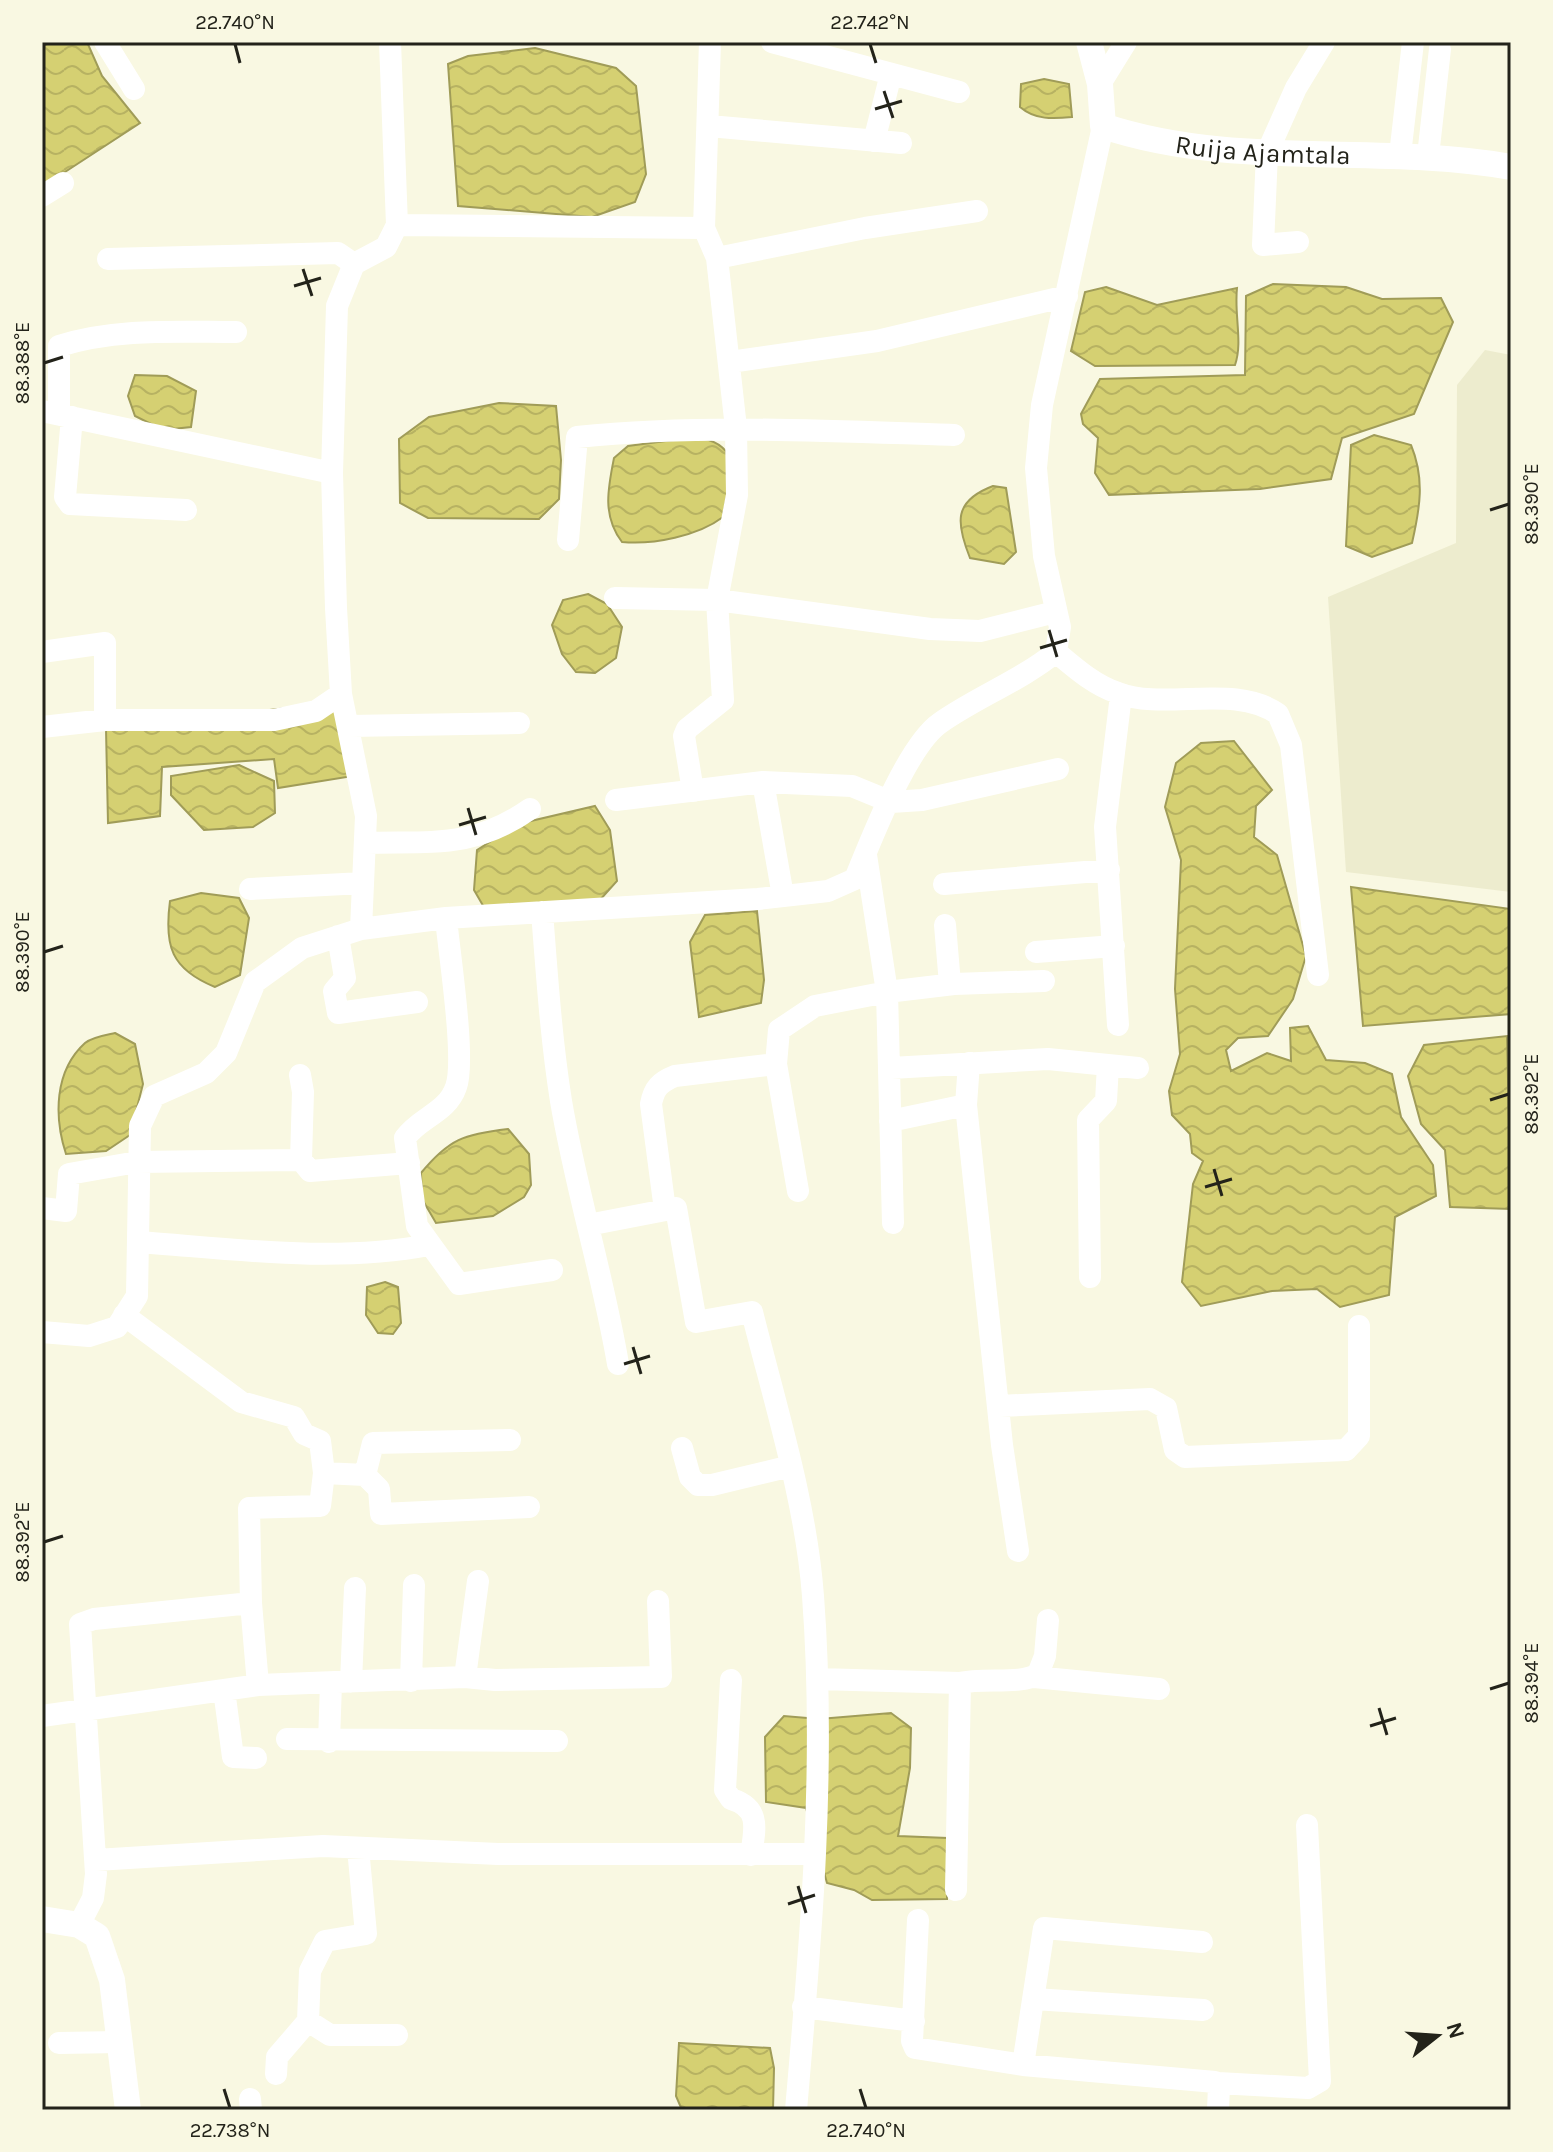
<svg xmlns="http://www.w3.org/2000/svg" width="1553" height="2152" font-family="Karla,sans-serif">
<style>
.built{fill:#edecce}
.water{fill:url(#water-waves);stroke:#a09c58;stroke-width:2}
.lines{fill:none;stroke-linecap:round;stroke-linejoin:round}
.minor{stroke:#fff;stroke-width:22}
.tertiary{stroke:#fff;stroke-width:26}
.ticks{fill:none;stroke:#23231a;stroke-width:3}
.labels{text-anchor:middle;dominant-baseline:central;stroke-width:7;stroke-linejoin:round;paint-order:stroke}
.street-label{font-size:26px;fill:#23231a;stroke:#f9f8e2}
.neatline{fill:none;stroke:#23231a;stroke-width:3}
.ticks-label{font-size:20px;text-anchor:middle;fill:#23231a}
</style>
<defs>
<pattern id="water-waves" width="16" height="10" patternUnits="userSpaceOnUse" patternTransform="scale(2)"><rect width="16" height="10" fill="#d5d072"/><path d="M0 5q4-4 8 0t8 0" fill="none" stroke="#b7b262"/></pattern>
</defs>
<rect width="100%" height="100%" fill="#f9f8e2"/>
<path class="built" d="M1485,350l26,5v537l-165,-20 -18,-275 128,-54 1,-158z"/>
<path class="water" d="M51,42h36l15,34 38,47 -98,64v-140z
M535,48l81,20 20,18 10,88 -11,28 -43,15 -134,-11 -10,-142 20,-8z
M1044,79l25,5 3,33c-19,2 -37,3 -52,-10l1,-23z
M1273,284l73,3 36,12 59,-1 12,24 -39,92 -72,24 -11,41 -71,10 -151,6 -14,-22 3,-35 -15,-14 -2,-10 19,-35 145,-4 1,-79z
M1106,287l51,18 80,-17c-3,27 6,54 -2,77l-140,1 -24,-15 14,-59z
M135,375l32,1 29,15 -5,36 -28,3 -28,-14 -7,-20z
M499,403l57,3 5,54 -2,39 -20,20 -111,-1 -28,-15 -1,-64 30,-22z
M1374,435l37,10c14,34 9,63 1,98l-40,14 -26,-11 5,-101z
M696,437c51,8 33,42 27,80 -25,19 -70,28 -101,25 -20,-26 -14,-54 -8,-84l14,-12z
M993,486l13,2 10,64 -12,12 -34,-6c-14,-35 -17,-57 23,-72z
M588,594l19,10 15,23 -6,31 -21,15 -19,-1 -14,-18 -10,-29 11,-25z
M339,702l14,74 -75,12 -4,-29 -112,8 -2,49 -52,7 -2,-94z
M1234,741l38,49 -16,16 -2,31 23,18 29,101 -13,43 -25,37 -30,2 -12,12 5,21 36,-18 24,8 -1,-33 18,-2 18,34 39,3 27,11 9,43 32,48 3,31 -41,21 -6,78 -49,12 -23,-18 -45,2 -71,15 -19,-24 11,-98 10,-23 -11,-8 -2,-19 -18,-19 -3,-24 11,-37 -5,-65 6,-129 -16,-53 11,-44 25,-20z
M239,765l35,16 1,32 -22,14 -49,3 -33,-35v-19z
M595,806l15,24 7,51 -18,20 -114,8 -11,-19 3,-40 41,-26z
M1351,887l160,22v105l-148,12z
M201,893l38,5 10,20 -9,57 -25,12c-44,-18 -51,-41 -45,-86z
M757,911l7,69 -3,23 -62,14 -9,-75 15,-27z
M115,1033l20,11 8,40 -13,51 -24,16 -40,3c-12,-37 -12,-83 19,-111 7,-6 21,-8 30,-10z
M1507,1036l4,173 -61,-2 -5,-57 -24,-26 -13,-48 16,-31z
M508,1129l21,25 2,31 -7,12 -31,19 -57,7 -14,-24 -1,-26c28,-34 43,-39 87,-44z
M385,1282l13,5 3,36 -8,11 -15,-1 -12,-18 1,-28z
M891,1713l20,15 -1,40 -12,68 49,2v61l-75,1 -18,-10 -27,-7 -21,-75 -40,-6 -1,-65 19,-21 35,3z
M679,2043l91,5 4,20 -1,42h-91l-6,-14z"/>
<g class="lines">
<path class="minor" d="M105,42l29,47
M772,42l187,50
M1100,84l26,-42
M709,126l192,17
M874,141l17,-67
M1400,155l13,-113
M1428,156l12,-107
M42,196l21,-13
M397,225l307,3
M1298,242l-35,3 4,-92 29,-65 28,-46
M717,258l148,-30 112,-17
M108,259l230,-6 16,11
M730,362l147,-21 190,-45
M42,411l290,62
M59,413v-67c57,-18 117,-14 177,-14
M72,417l-7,80 5,7 116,6
M568,540l9,-103c125,-13 251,-6 377,-2
M615,598l102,2 213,29 50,2 75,-19
M42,652l63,-9v77h169l42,-9 25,-17
M1056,652c19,16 38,33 62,41 47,18 116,-10 160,21l13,31 27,230
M349,726l170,-3
M42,727l63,-7
M763,782l20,114
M693,791l-9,-55 3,-7 36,-29 -6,-100 20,-105 -1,-67 -19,-170 -13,-30 6,-186
M616,800l147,-18 89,4 39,16 31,-2 136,-31
M365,843c66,-2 108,6 165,-34
M944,884l165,-14
M250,889l113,-6
M542,912c5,63 9,126 19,189 15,89 42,174 57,263
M446,918c3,34 20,142 10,169 -9,26 -36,30 -51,51l12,88 42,58 93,-14
M945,925l5,59
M361,929l5,-113 -25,-122 -5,-86 -4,-135 5,-167 17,-42 32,-17 11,-22 -7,-183
M338,936l7,42 -11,13 4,22 79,-11
M1036,952l78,-6
M1118,1025l-13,-198 16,-132
M891,1068l157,-9 90,9
M300,1075l3,17 -2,68
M966,1105l3,-42
M890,1121l76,-16 36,340 16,106
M798,1191l-22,-127 3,-34 36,-24 72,-14 -21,-137
M42,1208l24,3 3,-37 68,-12 164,-2 9,11 99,-8
M665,1210l-14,-106c3,-16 9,-22 24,-28l101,-12
M893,1223l-6,-231 67,-8 90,-3
M588,1225l88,-17 20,114 56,-10c23,92 54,190 61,284 13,171 -2,344 -17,514
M139,1242c96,7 195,21 290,3
M1090,1277l-2,-157 18,-19 2,-36
M124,1315l117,87 53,15 10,17 16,7 4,32
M42,1332l47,4 28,-9 20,-31 3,-170 14,-30 52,-23 20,-20 29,-71 47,-34 59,-19 85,-11 312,-19 70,-8 27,-12c16,-39 52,-133 85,-156 37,-26 80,-42 116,-71l4,-25 -16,-71 -8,-88 6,-63 61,-279
M999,1406l151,-7 16,9 9,42 10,7 161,-7 13,-14v-110
M682,1448l8,29 8,8h14l79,-19
M365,1475l14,14 2,25 148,-7
M251,1603l7,82
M465,1677l13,-96
M1034,1677l125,12
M818,1679l142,4 -4,207
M731,1680l-6,110 6,9c30,9 24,30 20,56
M411,1681l3,-96
M351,1682l4,-94
M960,1683c23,-6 61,2 78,-9l7,-18 3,-36
M224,1690l9,67 23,1
M42,1716l216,-31 207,-8 30,3 166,-3 -3,-76
M287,1739l270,2
M329,1742l2,-59
M96,1860l227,-14 175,8h317
M918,1920l-6,121 3,7 108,17 192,17 4,4 -1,24
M79,1925l14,-27 3,-24 -16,-250 14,-5 157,-16 -2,-95 71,-2 4,-33 41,2 8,-32 137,-3
M1034,1999l169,11
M803,2007l111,14
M308,2021l22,14h67
M59,2043l61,-1
M1023,2065l21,-137 158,14
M276,2074l1,-17 31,-36 2,-50 15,-30 41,-7 -8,-86
M1218,2083l90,5 12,-7 -13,-256
M250,2099l1,11"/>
<g class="tertiary">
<path id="s1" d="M1089,42l11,42 3,42c132,44 274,17 408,41"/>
<path d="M42,1919l37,6 18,11 15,44 16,130"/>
</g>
</g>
<path class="ticks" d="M235,44l5,19M870,44l6,19M884,91l9,27M875,109l27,-8M303,269l9,27M294,286l27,-8M44,363l19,-6M1490,510l19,-6M1049,630l8,27M1040,648l27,-8M468,808l8,27M459,825l27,-8M44,952l19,-6M1490,1100l19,-6M1214,1169l8,27M1205,1187l27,-8M633,1347l8,27M624,1364l26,-8M44,1542l19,-6M1490,1689l19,-6M1379,1708l8,27M1370,1726l26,-8M798,1886l8,27M788,1904l27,-9M224,2089l6,19M860,2089l6,19"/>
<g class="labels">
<g class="street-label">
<text stroke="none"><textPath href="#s1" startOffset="248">Ruija Ajamtala</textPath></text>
</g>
</g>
<rect width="1553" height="2152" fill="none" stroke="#f9f8e2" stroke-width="88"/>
<g transform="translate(1437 2036) rotate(73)" stroke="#f9f8e2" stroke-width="6" paint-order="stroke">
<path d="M0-6L14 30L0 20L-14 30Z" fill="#23231a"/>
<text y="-12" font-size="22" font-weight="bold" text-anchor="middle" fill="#23231a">N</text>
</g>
<rect x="44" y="44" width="1465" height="2064" class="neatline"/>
<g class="ticks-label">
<text x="235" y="29">22.740°N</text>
<text x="870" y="29">22.742°N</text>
<text transform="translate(22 363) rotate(-90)" y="7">88.388°E</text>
<text transform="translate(1531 504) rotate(-90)" y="7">88.390°E</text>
<text transform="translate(22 952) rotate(-90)" y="7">88.390°E</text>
<text transform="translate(1531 1094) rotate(-90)" y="7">88.392°E</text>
<text transform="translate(22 1542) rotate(-90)" y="7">88.392°E</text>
<text transform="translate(1531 1683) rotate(-90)" y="7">88.394°E</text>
<text x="230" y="2137">22.738°N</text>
<text x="866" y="2137">22.740°N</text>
</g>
</svg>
